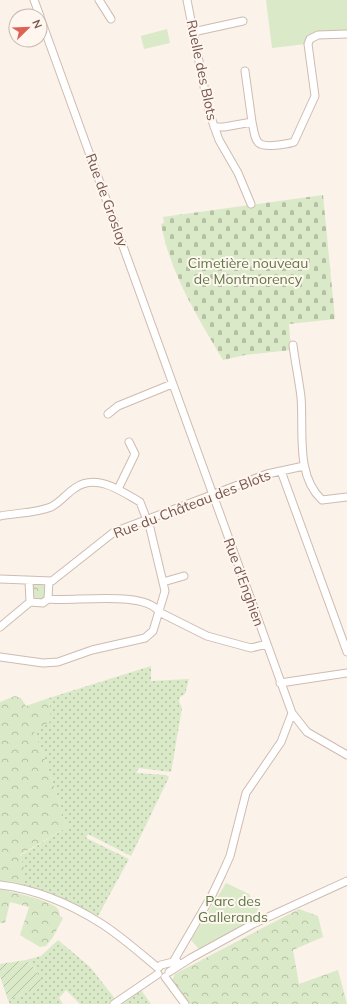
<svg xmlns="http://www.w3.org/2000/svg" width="347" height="1004" font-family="Mulish,sans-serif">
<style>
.grass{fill:url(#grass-dots)}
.forest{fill:url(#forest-crowns)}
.cemetery{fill:url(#cemetery-stones)}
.park{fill:#dae9c7}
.garden{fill:url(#garden-furrows)}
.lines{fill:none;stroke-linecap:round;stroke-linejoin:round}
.minor-casing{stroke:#cfbbb1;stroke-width:9}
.minor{stroke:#fff;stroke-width:7}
.labels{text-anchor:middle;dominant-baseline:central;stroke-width:4;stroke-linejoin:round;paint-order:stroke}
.street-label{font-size:14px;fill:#75564d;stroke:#fef6ef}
.park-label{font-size:14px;fill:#5d7a46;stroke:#fef6ef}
</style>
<defs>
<pattern id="grass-dots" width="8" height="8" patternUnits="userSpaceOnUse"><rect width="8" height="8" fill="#dae9c7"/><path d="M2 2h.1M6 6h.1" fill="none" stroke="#b5c0a4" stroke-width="1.8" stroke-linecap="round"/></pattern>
<pattern id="forest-crowns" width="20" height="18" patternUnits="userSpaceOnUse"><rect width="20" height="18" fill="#dae9c7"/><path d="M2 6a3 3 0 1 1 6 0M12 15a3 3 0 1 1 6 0" fill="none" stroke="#b5c0a4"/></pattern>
<pattern id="cemetery-stones" width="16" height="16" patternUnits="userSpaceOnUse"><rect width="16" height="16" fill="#dae9c7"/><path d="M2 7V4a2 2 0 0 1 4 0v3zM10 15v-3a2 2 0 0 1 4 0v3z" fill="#b5c0a4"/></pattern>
<pattern id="garden-furrows" width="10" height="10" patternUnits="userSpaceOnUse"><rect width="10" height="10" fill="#dae9c7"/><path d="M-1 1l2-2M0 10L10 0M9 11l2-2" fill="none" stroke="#b5c0a4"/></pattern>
</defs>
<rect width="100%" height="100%" fill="#fbf2e9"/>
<path class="grass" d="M151,666v15l38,-2 -4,15 -5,3 -1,5 3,6 -11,64 -32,-4 -3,5 30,2 3,2 -38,79 -43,-22 -2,4 43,21 -31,57 -41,-20 -32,-9v-16l-5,-15 47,-29 -18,-57 -15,-39 16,-20 -1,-13z
M58,940l32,27 26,33 -6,4h-30l-14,-14 -7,8 4,6h-53l-2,-4 17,-7 11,-23 -10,-10 15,-4z
M141,990l10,14h-29l19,-13z"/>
<path class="forest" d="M35,583h7l4,4 -1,11 -4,3h-7l-3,-14z
M15,696l6,2 5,8 23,-8 2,23 -17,10 15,39 18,57 -47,28 5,16v16l-25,-5v-180z
M0,889c14,4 47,10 57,19 2,2 3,5 3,8l3,2 -10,19 -7,9 -6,1 -20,-12 9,-28 -19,-5 -5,21h-5z
M299,909l19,7 5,21 -30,13 6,34 39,-14 9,34h-157l-18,-23 3,-7z"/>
<path class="cemetery" d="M323,195l12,124 -46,5 2,26 -46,5 -22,5c-26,-44 -52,-85 -62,-136l3,-1 -1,-6z"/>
<path class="park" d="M266,0h81v31l-36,3 -4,4 -1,6 -34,4z
M167,29l3,14 -26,6 -3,-13z
M226,883l23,11 14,23 -64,32 -8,-9z"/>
<path class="garden" d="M26,960l10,10 7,14 -18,9 -17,7 -8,-24v-12z"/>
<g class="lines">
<defs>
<path id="minor" d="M34,0l6,16
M99,0l12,19
M187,0l22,112 10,28 19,33 13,31
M40,17l252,696 15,19 40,23
M193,32l50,-11
M245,71l7,51
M214,127h10l28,-5c4,20 3,26 26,23 5,-1 11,-1 16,-3l21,-46 -7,-52 2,-5 8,-4 29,-1
M293,345c2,17 6,35 8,52 3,33 -6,78 21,103l25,-3
M108,414l10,-8 54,-22
M281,471l66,181
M118,489l17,-35 -6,-12
M0,516c16,-3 36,-3 51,-9 10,-5 16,-14 24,-19 22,-15 46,3 65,14l10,26 15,63 -12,40 -8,7 -53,12 -34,12 -15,1 -43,-6
M0,579l52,2 62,-49 153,-58 37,-8
M29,581l1,21
M163,582l21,-6
M48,599l1,-18
M0,627l30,-25 13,1 5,-4c25,3 97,-9 111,13l48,24 44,12 16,-4
M280,683l67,-10
M0,885c35,4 72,20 102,39 20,13 38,29 56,44
M173,962l39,-67 10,-21 8,-18 16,-63 35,-51 11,-29
M158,968l3,-3 16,-4
M169,972l22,-14 62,-34 94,-43
M165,977l20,27
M114,1004l44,-30"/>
</defs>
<use href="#minor" class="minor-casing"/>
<use href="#minor" class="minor"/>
</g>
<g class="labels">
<g class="street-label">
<text transform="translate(202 70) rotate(78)">Ruelle des Blots</text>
<text transform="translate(107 200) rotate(70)">Rue de Groslay</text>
<text transform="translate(192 504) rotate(-21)">Rue du Château des Blots</text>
<text transform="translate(244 582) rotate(70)">Rue d'Enghien</text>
</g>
<g class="park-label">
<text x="248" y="263">Cimetière nouveau<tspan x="248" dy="16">de Montmorency</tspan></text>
<text x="233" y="901">Parc des<tspan x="233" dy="16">Gallerands</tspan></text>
</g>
</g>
<g transform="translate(28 28) rotate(67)"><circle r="19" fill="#fef6ef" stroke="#c7b6ae"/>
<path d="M0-3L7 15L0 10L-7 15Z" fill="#de6155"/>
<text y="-6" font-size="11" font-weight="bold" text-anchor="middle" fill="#75564d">N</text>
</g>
</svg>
